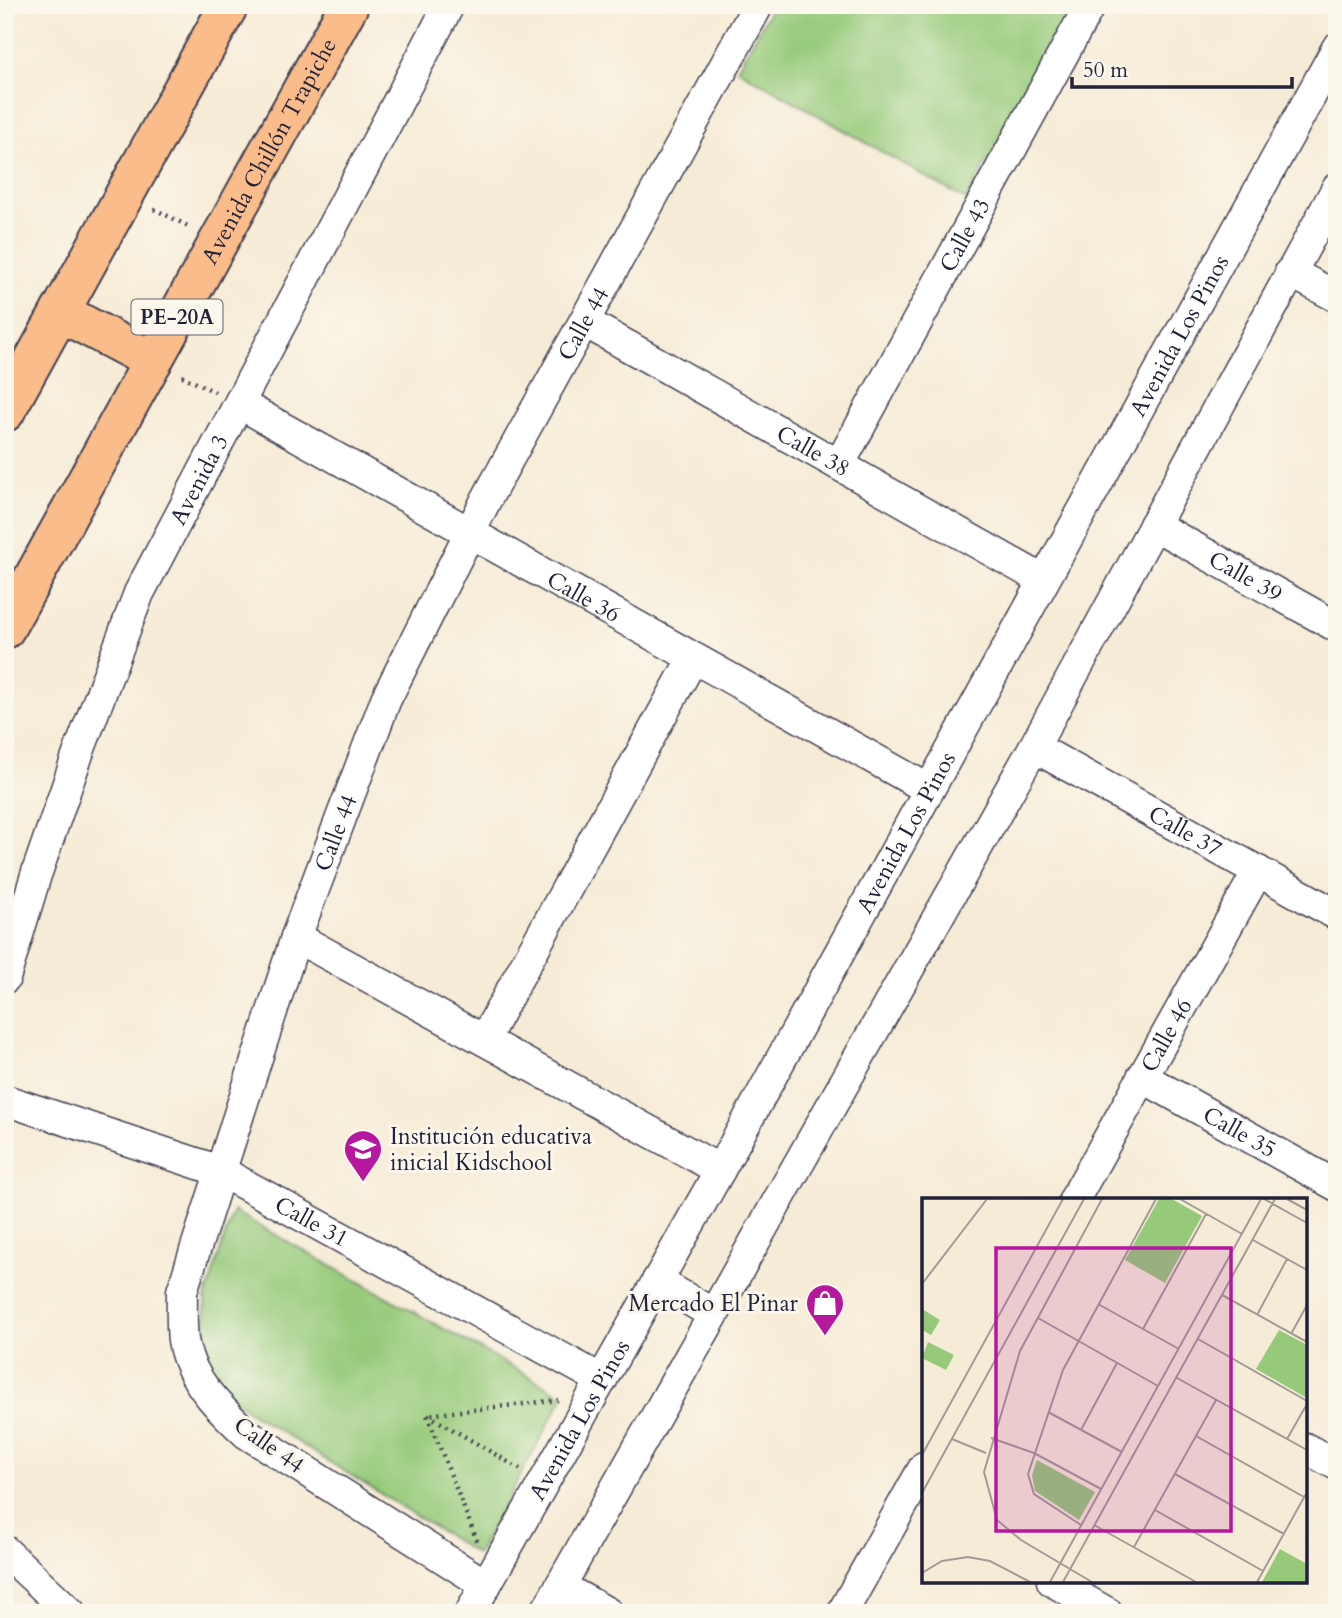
<svg xmlns="http://www.w3.org/2000/svg" width="1342" height="1618" font-family="Cardo,serif">
<style>
.park{fill:#96ca7a;stroke:#5c765a;stroke-width:2}
.lines{fill:none;stroke-linecap:round;stroke-linejoin:round}
.minor-casing{stroke:#424052;stroke-width:33}
.major-casing{stroke:#424052;stroke-width:42}
.path{stroke:#424052;stroke-width:4.5;stroke-dasharray:2 5;stroke-linecap:butt}
.minor{stroke:#fff;stroke-width:30}
.major{stroke:#f9bc8a;stroke-width:38}
.labels{text-anchor:middle;dominant-baseline:central;stroke-width:6;stroke-linejoin:round;paint-order:stroke}
.shield{fill:#fbf7ec;stroke:#636270;stroke-width:2}
.shield-label{font-size:21px;font-weight:bold;fill:#22223b}
.street-label{font-size:23px;fill:#22223b;stroke:#fbf7ec}
.poi-label{font-size:23px;fill:#22223b;stroke:#fbf7ec;text-anchor:start}
.inset-road{fill:none;stroke:#a19b98;stroke-width:2}
.view{fill:#b5179e;fill-opacity:0.15;stroke:#b5179e;stroke-width:3.5}
.inset-edge{fill:none;stroke:#22223b;stroke-width:3.5}
</style>
<rect width="100%" height="100%" fill="#fbf7ec"/>
<filter id="ink" filterUnits="userSpaceOnUse"><feTurbulence type="fractalNoise" baseFrequency=".0143" numOctaves="2"/><feDisplacementMap in="SourceGraphic" scale="14" xChannelSelector="R" yChannelSelector="G"/><feConvolveMatrix kernelMatrix="1 2 1 2 8 2 1 2 1" color-interpolation-filters="sRGB"/></filter>
<filter id="wash" filterUnits="userSpaceOnUse"><feTurbulence type="fractalNoise" baseFrequency=".00686" numOctaves="4" result="noise"/><feDisplacementMap in="SourceGraphic" scale="28" xChannelSelector="R" yChannelSelector="G"/><feGaussianBlur stdDeviation="1.57" result="paint"/><feColorMatrix in="noise" values="0 0 0 0 0 0 0 0 0 0 0 0 0 0 0 0 0 1.4 0 .05"/><feComposite in="paint" operator="in"/></filter>
<g filter="url(#wash)">
<rect width="100%" height="100%" fill="#f6ebd6"/>
<path class="park" d="M773,5h301l-108,195 -229,-131z
M233,1211l331,185 -87,158 -229,-143 -26,-23 -16,-39 -1,-50z"/>
</g>
<g filter="url(#ink)">
<g class="lines">
<defs>
<g id="minor">
<path d="M1290,272l47,25"/>
<path id="s1" d="M585,322l458,258"/>
<path id="s2" d="M240,404l688,385"/>
<path id="s3" d="M839,465l251,-460"/>
<path id="s4" d="M1154,525l183,102"/>
<path id="s5" d="M1034,747l303,168"/>
<path d="M296,937l424,233"/>
<path id="s6" d="M5,978l31,-103 42,-121 61,-161 310,-588"/>
<path d="M484,1040l209,-382"/>
<path id="s7" d="M1142,1077l195,109"/>
<path id="s8" d="M5,1100l215,71 382,209"/>
<path id="s9" d="M1074,1200l184,-329"/>
<path d="M657,1281l56,33"/>
<path d="M1305,1448l32,17"/>
<path d="M5,1551l66,62"/>
<path d="M1052,1581l56,32"/>
<path id="s10" d="M486,1585l-240,-152c-27,-25 -57,-54 -63,-93 -2,-16 -1,-33 -1,-49l114,-354 90,-238 100,-199 272,-495"/>
<path d="M560,1586l48,27"/>
<path id="s11" d="M470,1613l250,-443 617,-1122"/>
<path d="M545,1613l489,-866 303,-559"/>
<path d="M842,1613l82,-146"/>
</g>
<g id="major">
<path d="M60,312l93,49"/>
<path d="M5,412l224,-407"/>
<path id="s12" d="M5,629l344,-624"/>
</g>
</defs>
<use href="#minor" class="minor-casing"/>
<use href="#major" class="major-casing"/>
<path class="path" d="M154,209l36,18
M182,376l33,16
M428,1415l92,54
M477,1541l-50,-126 131,-15"/>
<use href="#minor" class="minor"/>
<use href="#major" class="major"/>
</g>
</g>
<defs>
<symbol id="school-pin" viewBox="-11 -11 22 30"><path d="M0 17L-7.5 6A9.5 9.5 0 1 1 7.5 6Z" fill="#b5179e" stroke="#fbf7ec"/><path d="M0-5L7-2L0 1L-7-2ZM-4 1L0 2.5L4 1V4Q0 6-4 4Z" fill="#fff"/></symbol>
<symbol id="shop-pin" viewBox="-11 -11 22 30"><path d="M0 17L-7.5 6A9.5 9.5 0 1 1 7.5 6Z" fill="#b5179e" stroke="#fbf7ec"/><path d="M-5-2.5h2.3a2.7 3.5 0 0 1 5.4 0H5L5.5 6h-11ZM-1.5-2.5h3a1.5 2.3 0 0 0-3 0Z" fill="#fff"/></symbol>
</defs>
<g fill-rule="evenodd">
<use href="#school-pin" x="341" y="1127" width="44" height="60"/>
<use href="#shop-pin" x="803" y="1281" width="44" height="60"/>
</g>
<g class="labels">
<rect class="shield" x="131.5" y="299.5" width="91" height="35" rx="5"/>
<g class="shield-label">
<text x="177" y="317">PE-20A</text>
</g>
<g class="street-label">
<text stroke="none"><textPath href="#s12" startOffset="546">Avenida Chillón Trapiche</textPath></text>
<text stroke="none"><textPath href="#s3" startOffset="262">Calle 43</textPath></text>
<text stroke="none"><textPath href="#s10" startOffset="1498">Calle 44</textPath></text>
<text stroke="none"><textPath href="#s11" startOffset="1461">Avenida Los Pinos</textPath></text>
<text stroke="none"><textPath href="#s1" startOffset="262">Calle 38</textPath></text>
<text stroke="none"><textPath href="#s6" startOffset="536">Avenida 3</textPath></text>
<text stroke="none"><textPath href="#s4" startOffset="105">Calle 39</textPath></text>
<text stroke="none"><textPath href="#s2" startOffset="394">Calle 36</textPath></text>
<text stroke="none"><textPath href="#s11" startOffset="894">Avenida Los Pinos</textPath></text>
<text stroke="none"><textPath href="#s5" startOffset="173">Calle 37</textPath></text>
<text stroke="none"><textPath href="#s10" startOffset="931">Calle 44</textPath></text>
<text stroke="none"><textPath href="#s9" startOffset="189">Calle 46</textPath></text>
<text stroke="none"><textPath href="#s7" startOffset="112">Calle 35</textPath></text>
<text stroke="none"><textPath href="#s8" startOffset="331">Calle 31</textPath></text>
<text stroke="none"><textPath href="#s11" startOffset="222">Avenida Los Pinos</textPath></text>
<text transform="translate(269 1445) rotate(35)">Calle 44</text>
</g>
<g class="poi-label">
<text x="390" y="1136">Institución educativa<tspan x="390" dy="26">inicial Kidschool</tspan></text>
<text x="798" y="1303" text-anchor="end">Mercado El Pinar</text>
</g>
</g>
<g transform="translate(922 1198)">
<rect width="385" height="385" fill="#f6ebd6"/>
<path d="M237,1h13l30,17 -37,67 -40,-23zM0,111l18,11 -9,15 -9,-5zM357,132l28,15v53l-51,-29zM6,144l26,13 -8,15 -24,-12zM115,262l58,32 -16,28 -44,-29 -3,-16zM358,351l27,15v18h-45z" fill="#96ca7a"/>
<path class="inset-road" d="M258,1l62,35M342,1l43,24M365,1l20,11M331,42l54,30M0,86l65,-85M300,97l85,47M176,106l81,45M335,117l30,-56M116,120l120,68M221,131l63,-115M369,136l16,-29M276,141l109,62M255,180l130,72M126,214l74,40M159,232l36,-67M274,238l108,61M69,240l43,15 67,36M30,241l34,14M365,241l20,-35M0,257l141,-256M253,276l109,60M0,295l162,-294M233,312l108,61M159,327l-47,-31 -6,-20 35,-104 93,-171M172,327l102,57M212,349l82,-147M0,375l20,-12 26,-4 22,4 40,21M128,384l211,-383M141,384l212,-383M170,384l-71,-42 -24,-20 -13,-48 36,-121 82,-152M335,384l50,-90"/>
<path class="view" d="M74,50h235v283h-235z"/>
<rect width="385" height="385" class="inset-edge"/>
</g>
<rect width="1342" height="1618" fill="none" stroke="#fbf7ec" stroke-width="28"/>
<path d="M1072 77v10h220v-10" fill="none" stroke="#22223b" stroke-width="3.5"/>
<text x="1083" y="77" font-size="21" fill="#22223b" stroke="#fbf7ec" stroke-width="5" paint-order="stroke">50 m</text>
</svg>
